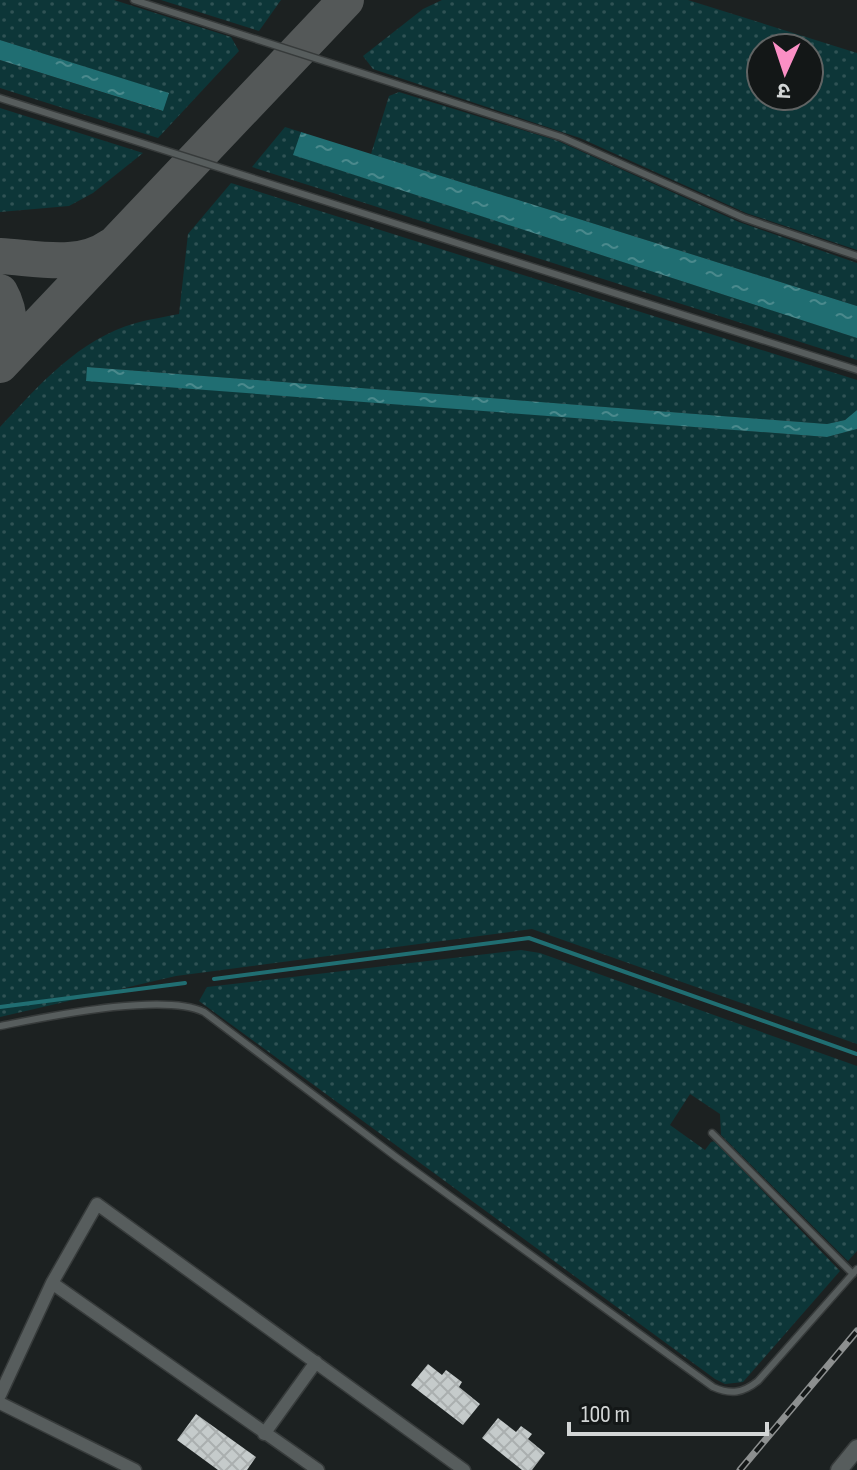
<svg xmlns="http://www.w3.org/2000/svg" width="857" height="1470" font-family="'Sofia Sans Condensed','Noto Sans Devanagari',sans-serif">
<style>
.grass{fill:url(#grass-dots);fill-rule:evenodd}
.water{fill:url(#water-ripples)}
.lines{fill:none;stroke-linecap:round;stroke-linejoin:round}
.stream{stroke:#206e72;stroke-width:4}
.taxiway{stroke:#545858;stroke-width:36}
.building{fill:url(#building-cross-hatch)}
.service-casing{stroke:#373b3b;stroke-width:9}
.minor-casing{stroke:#373b3b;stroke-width:15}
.tertiary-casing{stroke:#373b3b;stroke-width:19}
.service{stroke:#575d5d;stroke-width:6}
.minor{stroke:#575d5d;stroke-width:12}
.tertiary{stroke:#575d5d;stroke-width:16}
.rail-casing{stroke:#8d9090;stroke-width:7}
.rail{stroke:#131717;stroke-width:4;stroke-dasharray:12;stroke-linecap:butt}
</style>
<defs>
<pattern id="grass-dots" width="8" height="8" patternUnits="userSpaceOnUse" patternTransform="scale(2)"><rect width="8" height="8" fill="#0d3638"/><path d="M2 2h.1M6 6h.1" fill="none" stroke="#2f5254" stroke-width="1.8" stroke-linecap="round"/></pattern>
<pattern id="water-ripples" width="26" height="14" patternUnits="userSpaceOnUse" patternTransform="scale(2)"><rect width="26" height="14" fill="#206e72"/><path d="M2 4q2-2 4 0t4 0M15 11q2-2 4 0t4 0" fill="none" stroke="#4a898c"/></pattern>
<pattern id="building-cross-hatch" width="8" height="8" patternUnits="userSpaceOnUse" patternTransform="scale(2)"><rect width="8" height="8" fill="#c5cbcb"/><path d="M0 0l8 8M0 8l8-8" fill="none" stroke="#aaafaf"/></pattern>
</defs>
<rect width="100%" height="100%" fill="#1c2121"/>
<path class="grass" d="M0,0h114l117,37 8,14 -81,87 -158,-50v-28l162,51 6,-18 -168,-53z
M161,0h120l-22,31z
M442,0h246l169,53v197l-111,-37 -166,-75 -207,-69 -10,-13 60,-47zM761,48h48v48h-48z
M399,92l159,49 181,81 118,41v43l-486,-152 18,-58z
M0,108l143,45 -50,40 -24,13 -69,6z
M285,127l16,5 -7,23 563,183v22l-605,-193z
M231,183l626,197v30l-12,10 -18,4 -739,-57 -2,13 741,57 30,-8v615l-325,-115 -356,47 -176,41v-590c39,-42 79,-88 136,-104 14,-4 29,-6 43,-9l9,-80z
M521,950l19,3 317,113v185l-9,10 -127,-126 -1,-21 -30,-20 -20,31 35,25 6,-8 4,-1 125,130 -97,111 -18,2 -10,-5 -516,-378 8,-14z"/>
<path class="water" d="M0,40l169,53 -6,18 -163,-51z
M301,132l556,174v32l-564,-183z
M87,367l740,57 18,-4 12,-10v19l-30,8 -741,-56z"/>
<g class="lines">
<path class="stream" d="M214,979l315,-41 328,116
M0,1007l185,-24"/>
<path class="taxiway" d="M0,256c37,2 79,13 111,-10
M0,292c12,21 12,48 0,70
M0,365l346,-365"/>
</g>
<path class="building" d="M428,1364l14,11 4,-5 16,12 -3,5 21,17 -17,21 -52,-40z
M196,1414l60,43 -9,13h-29l-41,-30z
M498,1418l18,14 5,-6 11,8 -4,5 17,14 -13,17h-10l-40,-32z"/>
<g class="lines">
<defs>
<path id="service" d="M134,0l427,137 183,81 113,38
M0,98l857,272
M0,1026c47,-9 163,-34 204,-14l192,145 317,230c18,8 30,6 45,-6l99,-112
M712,1133l141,141"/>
<path id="minor" d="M52,1283l266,187
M0,1395l52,-112 45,-79 367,266
M0,1403l135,67
M264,1434l52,-72"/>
<path id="tertiary" d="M839,1470l18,-22"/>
</defs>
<use href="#service" class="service-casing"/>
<use href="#minor" class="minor-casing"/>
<use href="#tertiary" class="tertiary-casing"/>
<use href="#service" class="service"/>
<use href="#minor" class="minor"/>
<use href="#tertiary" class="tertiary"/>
<defs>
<path id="rail" d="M740,1470l117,-139"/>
</defs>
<use href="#rail" class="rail-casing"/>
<use href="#rail" class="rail"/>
</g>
<g transform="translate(785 72) rotate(183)"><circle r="38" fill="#131717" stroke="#606363" stroke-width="2"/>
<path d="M0-6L14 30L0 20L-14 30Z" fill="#fb8fc5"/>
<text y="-12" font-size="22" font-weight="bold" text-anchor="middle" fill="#d3d6d6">उ</text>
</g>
<path d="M569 1422v12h198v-12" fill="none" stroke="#d3d6d6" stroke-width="4"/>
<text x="581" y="1422" font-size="24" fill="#d3d6d6" stroke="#131717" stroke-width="6" paint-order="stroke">100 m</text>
</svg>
